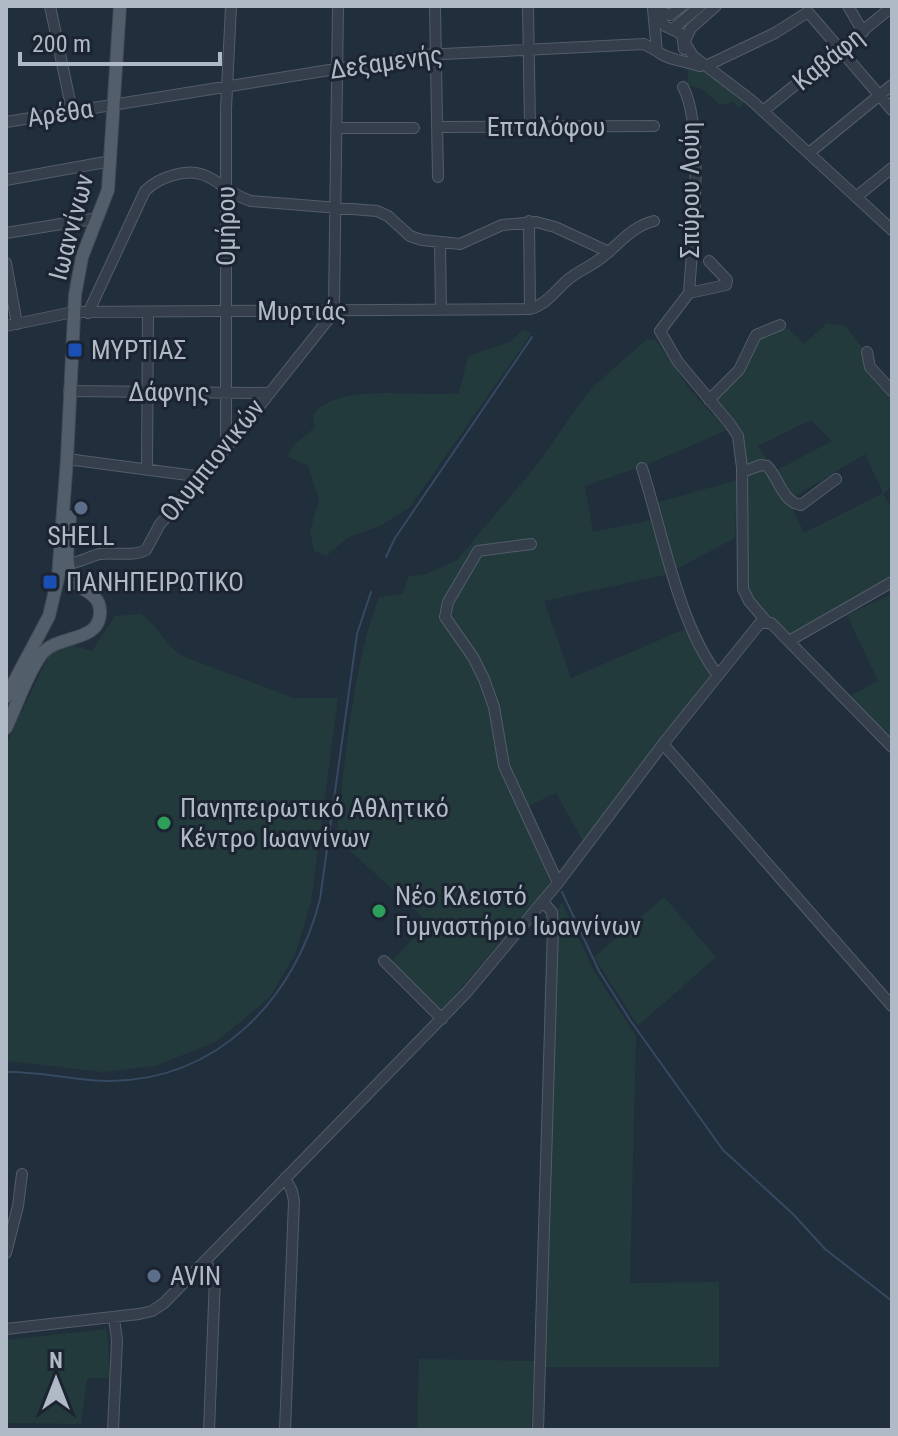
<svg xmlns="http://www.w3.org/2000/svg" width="898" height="1436" font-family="'Roboto Condensed',sans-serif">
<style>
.green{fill:#233a3c}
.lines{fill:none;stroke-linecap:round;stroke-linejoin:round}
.stream{stroke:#354a62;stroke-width:2}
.minor-casing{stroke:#535d69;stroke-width:12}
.major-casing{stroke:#414b57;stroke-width:14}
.minor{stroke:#353f4b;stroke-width:10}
.major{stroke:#535e6b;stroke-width:12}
.transit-dot{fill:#1a4fb4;stroke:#1b2430;stroke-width:3}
.service-dot{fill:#5c6f8a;stroke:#1b2430;stroke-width:3}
.leisure-dot{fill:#2e9e5b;stroke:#1b2430;stroke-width:3}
.labels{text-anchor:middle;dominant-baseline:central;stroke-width:6;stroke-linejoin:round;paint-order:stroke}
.street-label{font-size:26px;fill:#b0bac7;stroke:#1b2430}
.poi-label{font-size:26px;fill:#b0bac7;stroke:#1b2430;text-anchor:start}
</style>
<rect width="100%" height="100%" fill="#212e3b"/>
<path class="green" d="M687,55l57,47 -5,6 -6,-6 -13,3 -18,-16 -14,-4z
M827,323l18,3 18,22v18l13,16 16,12v93l-9,7 9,13v71l-71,41 -32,15 -40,-38 -4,-17 -1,-105 15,-5 9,2 23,34 13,28 79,-40 -18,-39 -76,46 -14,-29 57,-30 -21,-21 -53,26 8,13 -21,10v-10l-29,-61 22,-18 8,-12 12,-29 30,-11 16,16z
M523,330l9,3 -123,175 -29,18 -31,11 -23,19 -12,-5 -4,-20 9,-31 -11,-34 -21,-10 6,-10 22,-19 -2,-12c24,-34 107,-17 146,-22l9,-37 42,-14z
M647,339l9,1 34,50 37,40 -83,36 -59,20 8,46 58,-12 18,54 -125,27 27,77 114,-49 25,46 -127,166 -27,-48 -37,17 32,74 -110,127 -52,-47 39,-42 -92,-84c10,-81 15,-165 43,-241l23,-3 7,-18 15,-1 33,-15 83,-99 37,-54 18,-22z
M737,480l-2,58 -60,32 -20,-67z
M892,594v148l-44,-45 30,-16 -31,-66z
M141,614c18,13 24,30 41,42l112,42h44l-27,204 -16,53 -26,43 -53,44 -61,24 -53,6 -96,-11v-317l43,-89 21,-10 22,6 23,-35z
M664,897l52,60 -78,69 -44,-69z
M562,902l32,69 42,65 -6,247 89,-1v85h-176l14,-456z
M107,1329l3,49h-23l-6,46 -75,-1v-83z
M419,1359l115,2 -3,69h-114z"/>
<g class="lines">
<path class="stream" d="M386,557l9,-19 137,-201
M562,892l37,79 31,49 93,130 70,64 32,35 67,52
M6,1072c35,-1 69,9 104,9 108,-1 185,-82 210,-182l37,-265 14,-42"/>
<defs>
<path id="minor" d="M50,6l22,105
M435,6l3,171
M528,6l2,121
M848,6l15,26
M653,9l4,42c10,9 29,10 43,15
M653,9l17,6 12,-9
M655,12l10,14 17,8 2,15
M674,28l26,-22
M685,41l6,-13 25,-22
M685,43l8,13 58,44 141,130
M706,66l69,-33 33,-21 84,98
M683,87c22,41 9,159 6,206
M763,111l129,-104
M6,122l417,-67 221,-11 13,7
M438,127l216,-1
M336,128h78
M809,153l83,-68
M6,180l105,-19
M856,197l36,-29
M529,221l1,88
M6,233l92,-15
M440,243l1,67
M709,261l18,19 -1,5 -37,8 -29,38 18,31 52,62 8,12 4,32 1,121 6,12 17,20
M6,263l11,61
M88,313l57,-122c8,-8 17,-13 29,-16 37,-11 46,17 77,26l126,10 11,5 22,20 12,4 38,4 42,-19 34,-3 19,5 54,25
M6,326l67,-14 457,-3c18,-5 27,-21 40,-31 9,-7 19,-11 27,-17 21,-14 32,-34 57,-40
M867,352l3,15 22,24
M69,391l199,2
M709,400l30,-30 17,-35 24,-10
M226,446v-337l5,-103
M67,459l136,18
M642,468c20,62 36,155 75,206
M147,469l1,-157
M742,472l19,-7 6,1c12,12 15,36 34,39l35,-26
M531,544l-53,7 -30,51 -3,15 28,40 11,22 10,28 10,59 54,117
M69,563c12,0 20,-7 31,-9 15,-2 33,3 46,-4l14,-26 43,-47 128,-161 3,-10 4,-300
M789,641l103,-59
M663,744l229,262
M384,961l58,58
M6,1253l12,-47 4,-32
M206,1262l9,16 -6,152
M6,1329l133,-15 13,-3 12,-8 303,-311 91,-109 105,-139 97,-121h11l121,124
M113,1430l4,-90 -3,-22
M285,1430l9,-229 -2,-10 -7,-13
M538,1430l15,-503 -1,-15 -9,-10"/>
<path id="major" d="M6,697l43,-81 9,-38 9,-119 8,-164 7,-38 26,-67 12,-184
M6,728c11,-23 20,-52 35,-73 16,-22 61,-11 59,-45 -1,-18 -19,-18 -27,-31 -10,-16 -4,-44 -3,-62"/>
</defs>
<use href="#minor" class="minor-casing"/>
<use href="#major" class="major-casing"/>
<use href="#minor" class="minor"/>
<use href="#major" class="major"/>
</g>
<g class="transit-dot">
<rect x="67" y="342" width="16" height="16" rx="4"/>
<rect x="42" y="574" width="16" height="16" rx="4"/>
</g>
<g class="service-dot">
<circle cx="81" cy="508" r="8"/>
<circle cx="154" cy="1276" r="8"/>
</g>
<g class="leisure-dot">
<circle cx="164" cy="823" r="8"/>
<circle cx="379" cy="911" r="8"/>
</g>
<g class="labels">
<g class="street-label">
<text transform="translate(828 59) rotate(-39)">Καβάφη</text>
<text transform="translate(386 62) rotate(-8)">Δεξαμενής</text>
<text transform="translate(60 113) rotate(-9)">Αρέθα</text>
<text x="546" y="127">Επταλόφου</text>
<text transform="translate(690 190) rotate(-90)">Σπύρου Λούη</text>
<text transform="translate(226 226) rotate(-90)">Ομήρου</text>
<text transform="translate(71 227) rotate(-75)">Ιωαννίνων</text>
<text x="302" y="311">Μυρτιάς</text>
<text x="169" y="392">Δάφνης</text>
<text transform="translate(212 460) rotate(-51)">Ολυμπιονικών</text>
</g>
<g class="poi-label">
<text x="91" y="350">ΜΥΡΤΙΑΣ</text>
<text x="81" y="536" text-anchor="middle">SHELL</text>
<text x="66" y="582">ΠΑΝΗΠΕΙΡΩΤΙΚΟ</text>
<text x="180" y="808">Πανηπειρωτικό Αθλητικό<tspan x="180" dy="30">Κέντρο Ιωαννίνων</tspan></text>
<text x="395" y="896">Νέο Κλειστό<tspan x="395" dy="30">Γυμναστήριο Ιωαννίνων</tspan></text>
<text x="170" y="1276">AVIN</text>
</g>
</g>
<rect width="898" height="1436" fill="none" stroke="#b0bac7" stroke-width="16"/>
<g transform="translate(56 1380)" stroke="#1b2430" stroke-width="6" paint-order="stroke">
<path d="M0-6L14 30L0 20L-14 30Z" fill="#b0bac7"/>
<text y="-12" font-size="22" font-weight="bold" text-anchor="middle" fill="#b0bac7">N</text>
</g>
<path d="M20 52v12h200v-12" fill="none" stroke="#b0bac7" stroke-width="4"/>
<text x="32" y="52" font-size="24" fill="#b0bac7" stroke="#1b2430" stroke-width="6" paint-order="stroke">200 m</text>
</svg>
